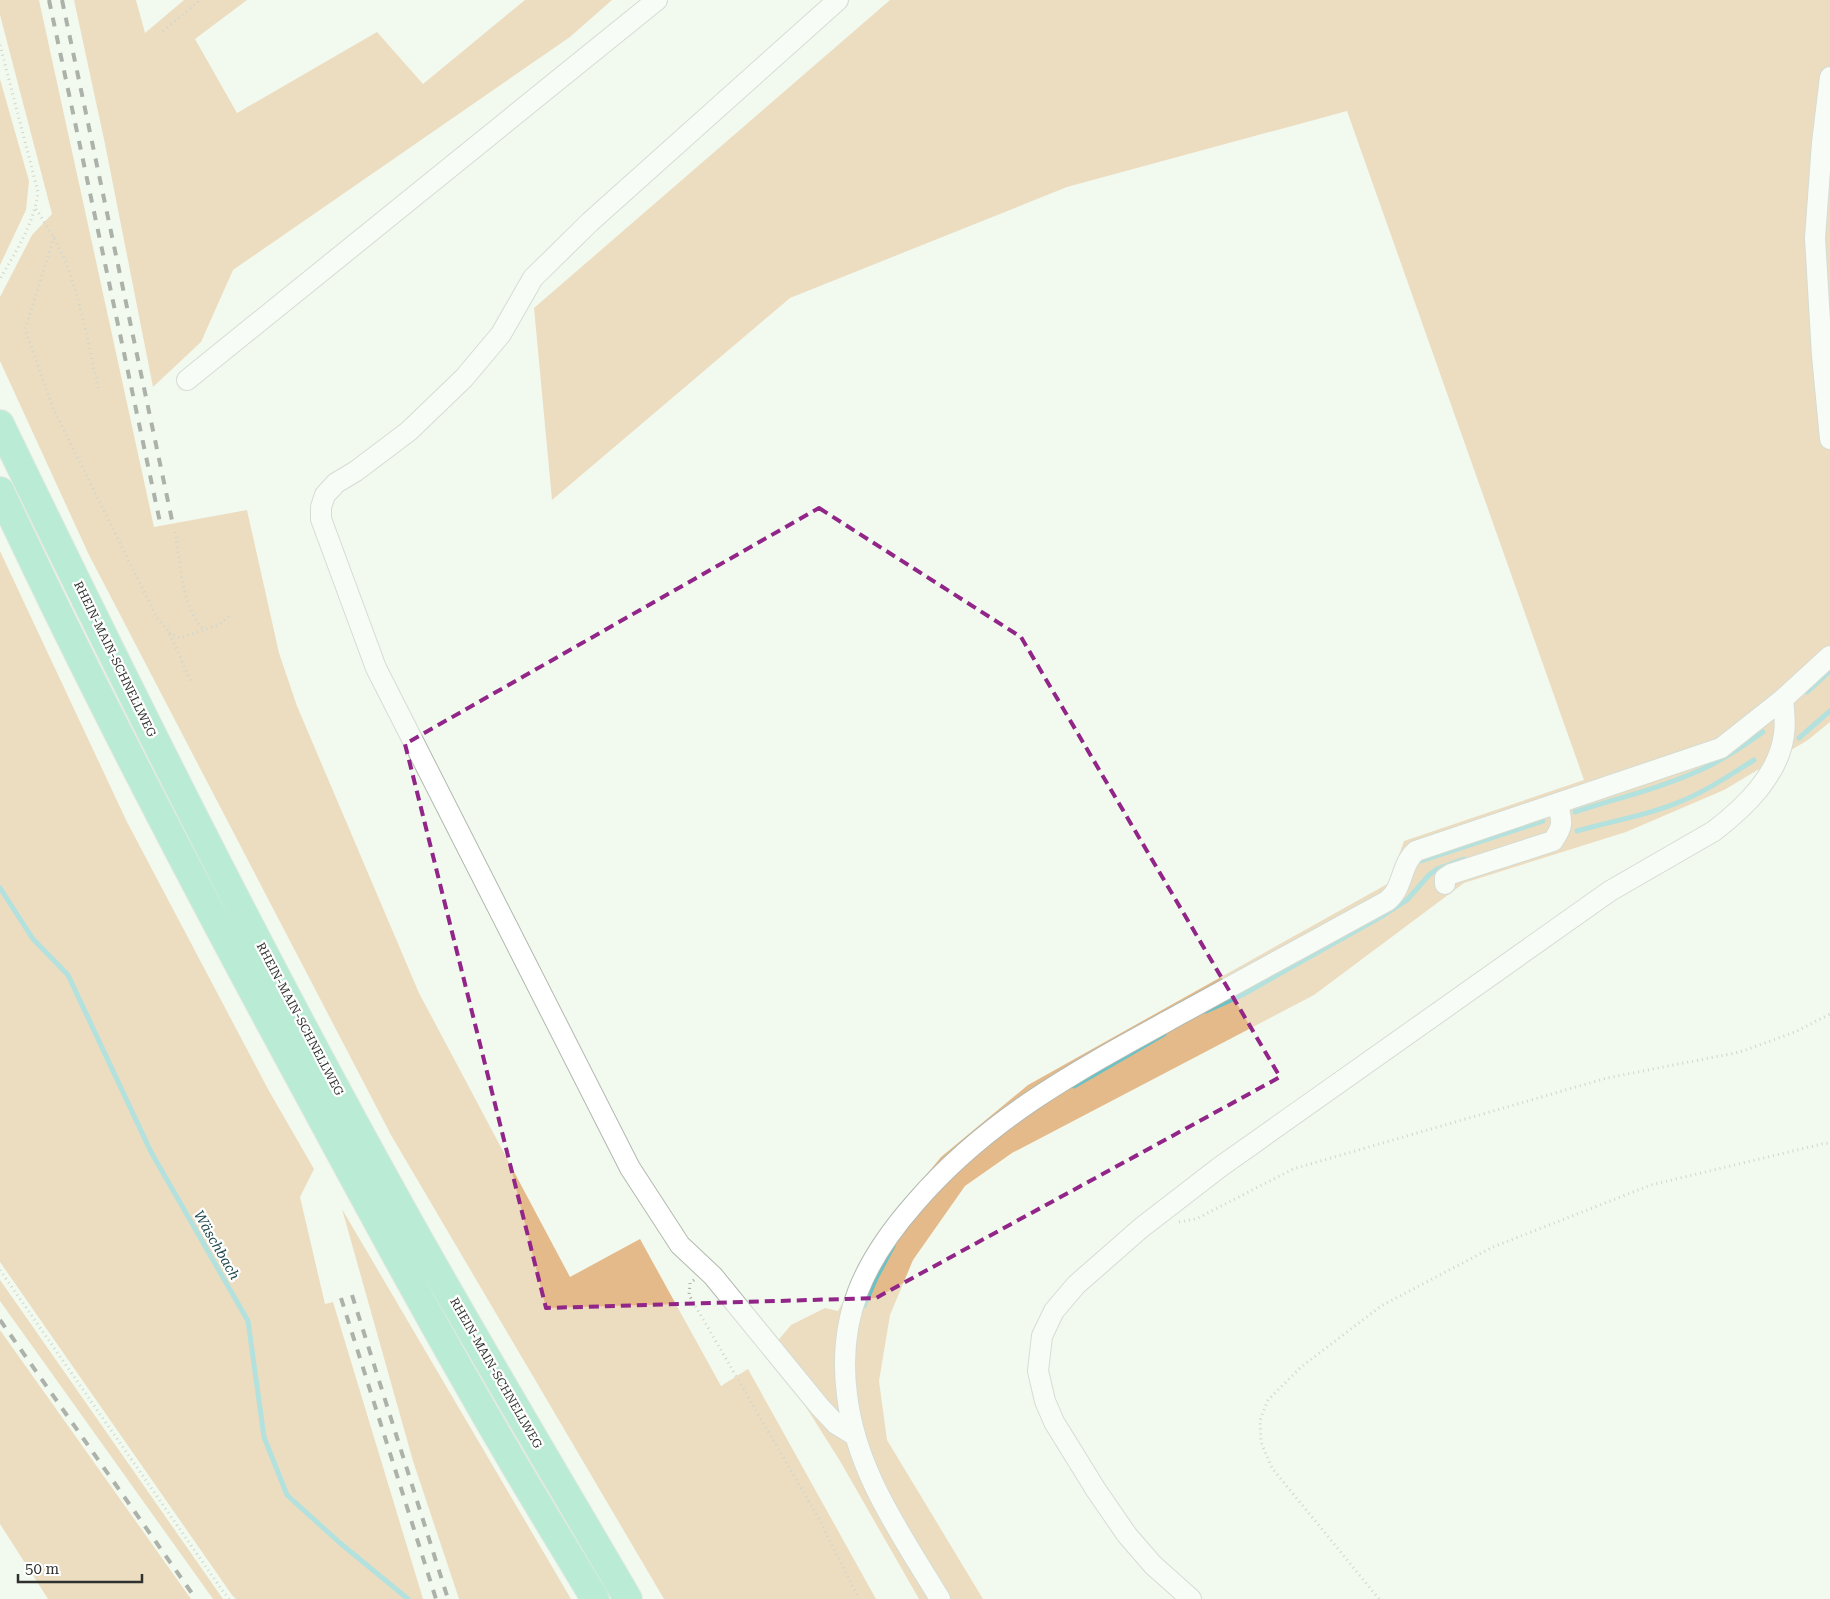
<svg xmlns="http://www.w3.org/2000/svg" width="1830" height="1599" font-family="'Roboto Serif',serif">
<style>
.green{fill:#e5ba8b}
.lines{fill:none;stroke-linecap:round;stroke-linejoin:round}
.stream{stroke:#67c3c8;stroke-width:5}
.minor-casing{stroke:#b2b9af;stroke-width:22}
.highway-casing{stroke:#d5d6d5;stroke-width:30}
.path{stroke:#a4aaa1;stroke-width:3;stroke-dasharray:1 4;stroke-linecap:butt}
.minor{stroke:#fff;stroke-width:20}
.highway{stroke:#77dab5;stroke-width:28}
.rail{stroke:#575a55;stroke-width:4;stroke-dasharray:9 9;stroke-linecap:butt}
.marked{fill:none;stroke:#912588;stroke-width:4;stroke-dasharray:10 6;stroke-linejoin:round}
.labels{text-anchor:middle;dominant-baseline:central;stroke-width:4.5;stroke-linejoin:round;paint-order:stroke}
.street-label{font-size:12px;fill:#2e312d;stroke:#fff}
.water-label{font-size:14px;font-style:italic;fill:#1e494b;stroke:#fff}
</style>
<rect width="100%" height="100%" fill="#f2f9ee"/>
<path class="green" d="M0,0h39l115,527 93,-17 32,143 18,53 122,287 151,284 70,-38 81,147 27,-17 128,230h-212l-273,-464 -302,-580 -89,-194v-64l32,-62 20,-21 -52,-199z
M74,0h62l9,33 39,-33h63l-52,39 42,74 140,-81 46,52 102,-84h87l-42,37 -337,233 -32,72 -48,45 -48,-243z
M890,0h940v722l-22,18 -84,50 -98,42 -162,51 -150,112 -302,158 -47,33 -52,74 -23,55 -11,66 8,59 96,159h-64l-79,-138 -70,-111 21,-25 34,-17 13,3 44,-82 59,-72 87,-72 361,-202 15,-42 180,-61 -237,-669 -280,76 -277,111 -238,202 -18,-192z
M0,79l29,102 -3,29 -26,55z
M0,551l127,271 142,269 45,78 -14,28 25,107 8,-2 90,297h-187l-4,-4 -232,-333z
M342,1209l229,390h-112l-46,-138z
M0,1280l5,7 218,312h-10l-213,-298z
M0,1330l191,269h-143l-48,-75z"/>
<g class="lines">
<path class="stream" d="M1807,692l23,-21
M1799,738l31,-27
M1575,812c43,-14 90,-25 132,-45 20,-10 38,-22 56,-35
M1577,831c35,-10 73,-16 107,-31 25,-10 47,-26 70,-40
M1420,861l123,-40
M0,888l33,51 35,36 83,177 97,169 16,116 23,58 53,48 68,56
M1206,1011l36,-16 142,-80 23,-15 22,-25 8,-6 27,-10
M1074,1086l90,-52
M864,1306l12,-28 17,-32"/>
<defs>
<path id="minor" d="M838,0l-248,222 -57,56 -32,56 -37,44 -55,53 -53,40 -20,12 -11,12 -4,12v12l55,149 254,500 50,77 33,31 107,131 16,17 18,11
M1830,77l-8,66 -7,95 7,117 8,84
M187,380l470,-380
M1445,884v-6l6,-4 102,-33c11,-16 9,-19 5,-37
M940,1599c-39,-65 -84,-127 -93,-204 -10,-79 17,-134 68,-192 76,-88 169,-136 269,-191 68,-37 135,-74 203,-111 17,-13 13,-36 29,-50l305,-103 62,-49
M1191,1599l-38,-34 -26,-30 -31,-45 -42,-68 -9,-21 -7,-30 4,-35 12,-25 22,-26 65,-57 79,-61 390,-276 104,-60c31,-24 65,-56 70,-97 2,-12 0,-23 -1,-35l47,-43"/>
<path id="highway" d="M0,424c130,269 263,537 409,798 71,127 146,252 219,377
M0,491c93,200 196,396 302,591 67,124 134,249 205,370 29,50 59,98 88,147"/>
</defs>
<use href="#minor" class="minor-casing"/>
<use href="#highway" class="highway-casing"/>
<path class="path" d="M163,31l37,-31
M0,45l38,147c-4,32 -22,59 -38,87
M36,209c11,17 22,35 30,54 16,41 23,86 33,128
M54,237l-29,92 28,79 104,210 12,14 23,52
M175,532c6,33 5,70 28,97
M169,633l11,5 38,-13 14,-11
M1179,1222l17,-3 97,-50 314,-91 133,-26 55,-20 35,-18
M0,1270l222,320 7,9
M694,1280l-4,3 -1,12 130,224 40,80
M1379,1599l-107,-131 -11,-26 -1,-22 8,-20 33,-33 80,-61 112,-59 158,-62 171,-41 8,-1"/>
<use href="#minor" class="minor"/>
<use href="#highway" class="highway"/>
<path class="rail" d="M49,0l112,527
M62,0l111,525
M352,1295l96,304
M341,1298l95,301
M0,1320l196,279"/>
</g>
<path d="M0 0H1830V1599H0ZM819,508l202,129 259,440 -404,221 -330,10 -141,-564z" fill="#f2f9ee" fill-opacity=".55" fill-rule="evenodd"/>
<path class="marked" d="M819,508l202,129 259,440 -404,221 -330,10 -141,-564z"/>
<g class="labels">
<g class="street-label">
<text transform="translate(115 659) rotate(64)">RHEIN-MAIN-SCHNELLWEG</text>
<text transform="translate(300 1019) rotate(62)">RHEIN-MAIN-SCHNELLWEG</text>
<text transform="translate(496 1373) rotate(60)">RHEIN-MAIN-SCHNELLWEG</text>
</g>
<g class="water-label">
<text transform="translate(217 1245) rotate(60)">Wäschbach</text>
</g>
</g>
<path d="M18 1574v8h124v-8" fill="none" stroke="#2e312d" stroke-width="2.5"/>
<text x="25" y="1574" font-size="15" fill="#2e312d" stroke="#ffffff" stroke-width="4" paint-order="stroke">50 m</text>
</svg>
